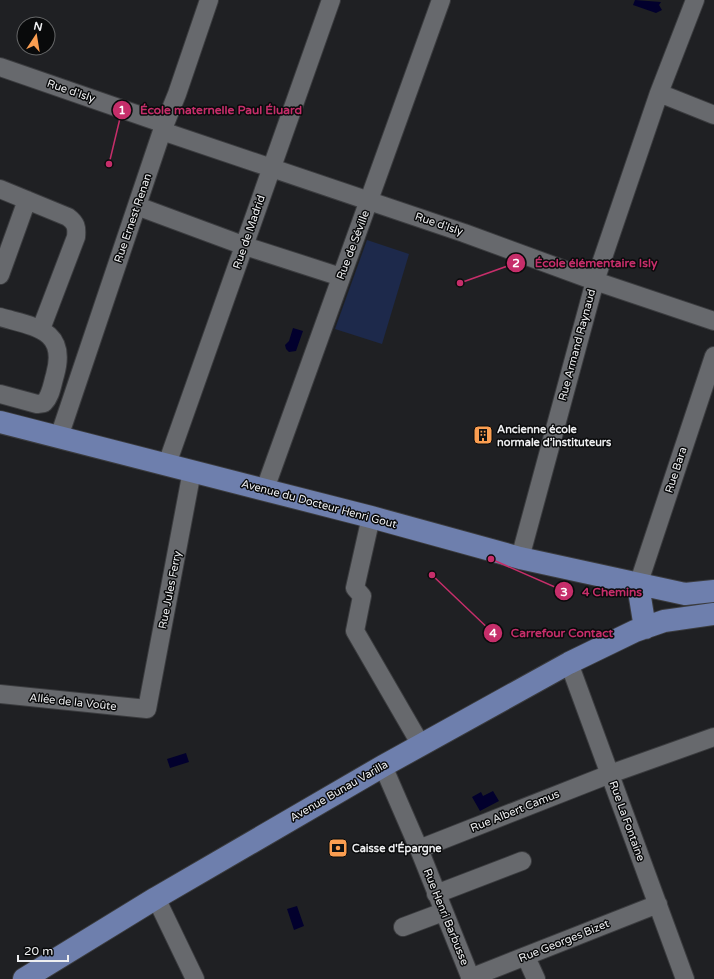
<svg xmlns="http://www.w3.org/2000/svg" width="714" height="979" font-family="'Varela Round',sans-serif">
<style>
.green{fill:#1d294b}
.water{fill:#02002d}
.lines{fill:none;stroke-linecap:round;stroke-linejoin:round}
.minor-casing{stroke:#3b3c3f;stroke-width:20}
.major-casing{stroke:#3b3c3f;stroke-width:24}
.minor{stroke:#67696d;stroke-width:18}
.major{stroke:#6e7fad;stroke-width:22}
.labels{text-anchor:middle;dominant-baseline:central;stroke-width:3;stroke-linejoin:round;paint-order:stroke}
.street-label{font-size:11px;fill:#eeeff1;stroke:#090a0b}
.poi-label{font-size:11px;font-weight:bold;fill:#eeeff1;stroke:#090a0b;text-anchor:start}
.leader{fill:none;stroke:#c62e6a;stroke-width:1.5}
.callout-dot{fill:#c62e6a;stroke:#090a0b;stroke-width:1.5}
.mark-label{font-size:12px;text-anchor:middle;font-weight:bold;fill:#fff}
.callout-label{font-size:12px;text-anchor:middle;font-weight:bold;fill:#c62e6a;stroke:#090a0b;stroke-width:3;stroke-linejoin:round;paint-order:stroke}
</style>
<rect width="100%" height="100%" fill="#1f2023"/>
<path class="green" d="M367,240l42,14 -27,90 -47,-15z"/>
<path class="water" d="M635,0l26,2 -2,3 3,5 -6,3 -23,-8z
M293,328l10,3 -7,20 -7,1 -3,-3 -1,-4 4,-4z
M186,753l3,9 -19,6 -3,-9z
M493,791l6,10 -19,10 -8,-14 9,-5 2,4z
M297,906l7,20 -10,4 -7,-21z"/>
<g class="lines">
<defs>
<path id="minor" d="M0,67l165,57
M659,93l55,22
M162,131l302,102 131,48 119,40
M0,189l68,28c8,6 9,10 8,20l-35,92
M137,206l108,40 96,31
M0,275l27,-75
M0,317c34,10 68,12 55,58 -3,10 -4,21 -11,28l-7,1 -37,-10
M59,437l103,-306 15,-37 32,-94
M167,464l164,-464
M265,489l176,-489
M371,517l-16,71 7,8 -7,35 66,114
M520,558l75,-277 64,-188 36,-93
M638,585l76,-229
M569,663l116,316
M0,694l147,15 45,-238
M383,766l36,83 52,130
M419,849l191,-75 104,-37
M436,894l86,-33
M156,898l39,81
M403,927l40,-15
M526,957l10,22
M470,978l188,-74"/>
<path id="major" d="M0,422l371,95 149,41 165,36 29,-3
M638,585l7,43
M24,979l132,-81 227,-132 186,-103 66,-32 29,-10 50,-7"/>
</defs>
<use href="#minor" class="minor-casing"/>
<use href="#major" class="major-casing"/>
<use href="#minor" class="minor"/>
<use href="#major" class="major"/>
</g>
<defs>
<symbol id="building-square" viewBox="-11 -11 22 22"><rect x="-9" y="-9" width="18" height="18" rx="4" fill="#fb9e51" stroke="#090a0b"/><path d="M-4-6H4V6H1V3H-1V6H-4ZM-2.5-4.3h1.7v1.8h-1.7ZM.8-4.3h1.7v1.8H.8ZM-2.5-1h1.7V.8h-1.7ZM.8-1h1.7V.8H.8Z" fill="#111"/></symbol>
<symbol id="bank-square" viewBox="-11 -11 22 22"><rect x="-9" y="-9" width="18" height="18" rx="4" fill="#fb9e51" stroke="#090a0b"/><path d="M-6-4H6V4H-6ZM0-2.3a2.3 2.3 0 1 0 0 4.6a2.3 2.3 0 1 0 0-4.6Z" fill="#111"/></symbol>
</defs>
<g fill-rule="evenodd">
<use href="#building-square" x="472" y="424" width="22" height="22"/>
<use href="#bank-square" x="327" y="837" width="22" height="22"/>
</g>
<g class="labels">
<g class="street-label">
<text transform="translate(71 91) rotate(19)">Rue d'Isly</text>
<text transform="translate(133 218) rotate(-71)">Rue Ernest Renan</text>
<text transform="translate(439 224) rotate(19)">Rue d'Isly</text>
<text transform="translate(249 232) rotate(-71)">Rue de Madrid</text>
<text transform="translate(353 245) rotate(-69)">Rue de Séville</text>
<text transform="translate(577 345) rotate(-75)">Rue Armand Raynaud</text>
<text transform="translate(676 470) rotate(-72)">Rue Bara</text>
<text transform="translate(319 504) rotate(15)">Avenue du Docteur Henri Gout</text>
<text transform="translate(170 590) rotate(-79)">Rue Jules Ferry</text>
<text transform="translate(73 702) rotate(6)">Allée de la Voûte</text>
<text transform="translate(339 791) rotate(-30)">Avenue Bunau Varilla</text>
<text transform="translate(515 811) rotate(-22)">Rue Albert Camus</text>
<text transform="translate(627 821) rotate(70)">Rue La Fontaine</text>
<text transform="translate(446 917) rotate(68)">Rue Henri Barbusse</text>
<text transform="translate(564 941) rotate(-22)">Rue Georges Bizet</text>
</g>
<g class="poi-label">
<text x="497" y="429">Ancienne école<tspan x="497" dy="13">normale d’instituteurs</tspan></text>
<text x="352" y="848">Caisse d'Épargne</text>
</g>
</g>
<path class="leader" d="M109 164L122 110M460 283L516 263M491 559L564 591M432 575L493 633"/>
<g class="callout-dot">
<circle cx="109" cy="164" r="4"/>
<circle cx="460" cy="283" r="4"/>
<circle cx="491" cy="559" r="4"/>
<circle cx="432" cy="575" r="4"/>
<circle cx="122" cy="110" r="10"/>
<circle cx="516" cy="263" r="10"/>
<circle cx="564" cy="591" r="10"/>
<circle cx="493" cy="633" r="10"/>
</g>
<g class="mark-label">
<text x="122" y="114">1</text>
<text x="516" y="267">2</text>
<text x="564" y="596">3</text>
<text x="493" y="637">4</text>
</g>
<g class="callout-label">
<text x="221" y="114">École maternelle Paul Éluard</text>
<text x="596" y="267">École élémentaire Isly</text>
<text x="612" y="596">4 Chemins</text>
<text x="562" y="637">Carrefour Contact</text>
</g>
<g transform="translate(36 36) rotate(12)"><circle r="19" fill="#090a0b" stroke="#656667"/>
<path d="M0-3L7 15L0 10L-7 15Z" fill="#fb9e51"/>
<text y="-6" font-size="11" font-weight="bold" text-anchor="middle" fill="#eeeff1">N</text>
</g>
<path d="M18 955v6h50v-6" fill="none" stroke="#eeeff1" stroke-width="2"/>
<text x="24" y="955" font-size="12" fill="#eeeff1" stroke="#090a0b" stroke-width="3" paint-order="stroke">20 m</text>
</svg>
